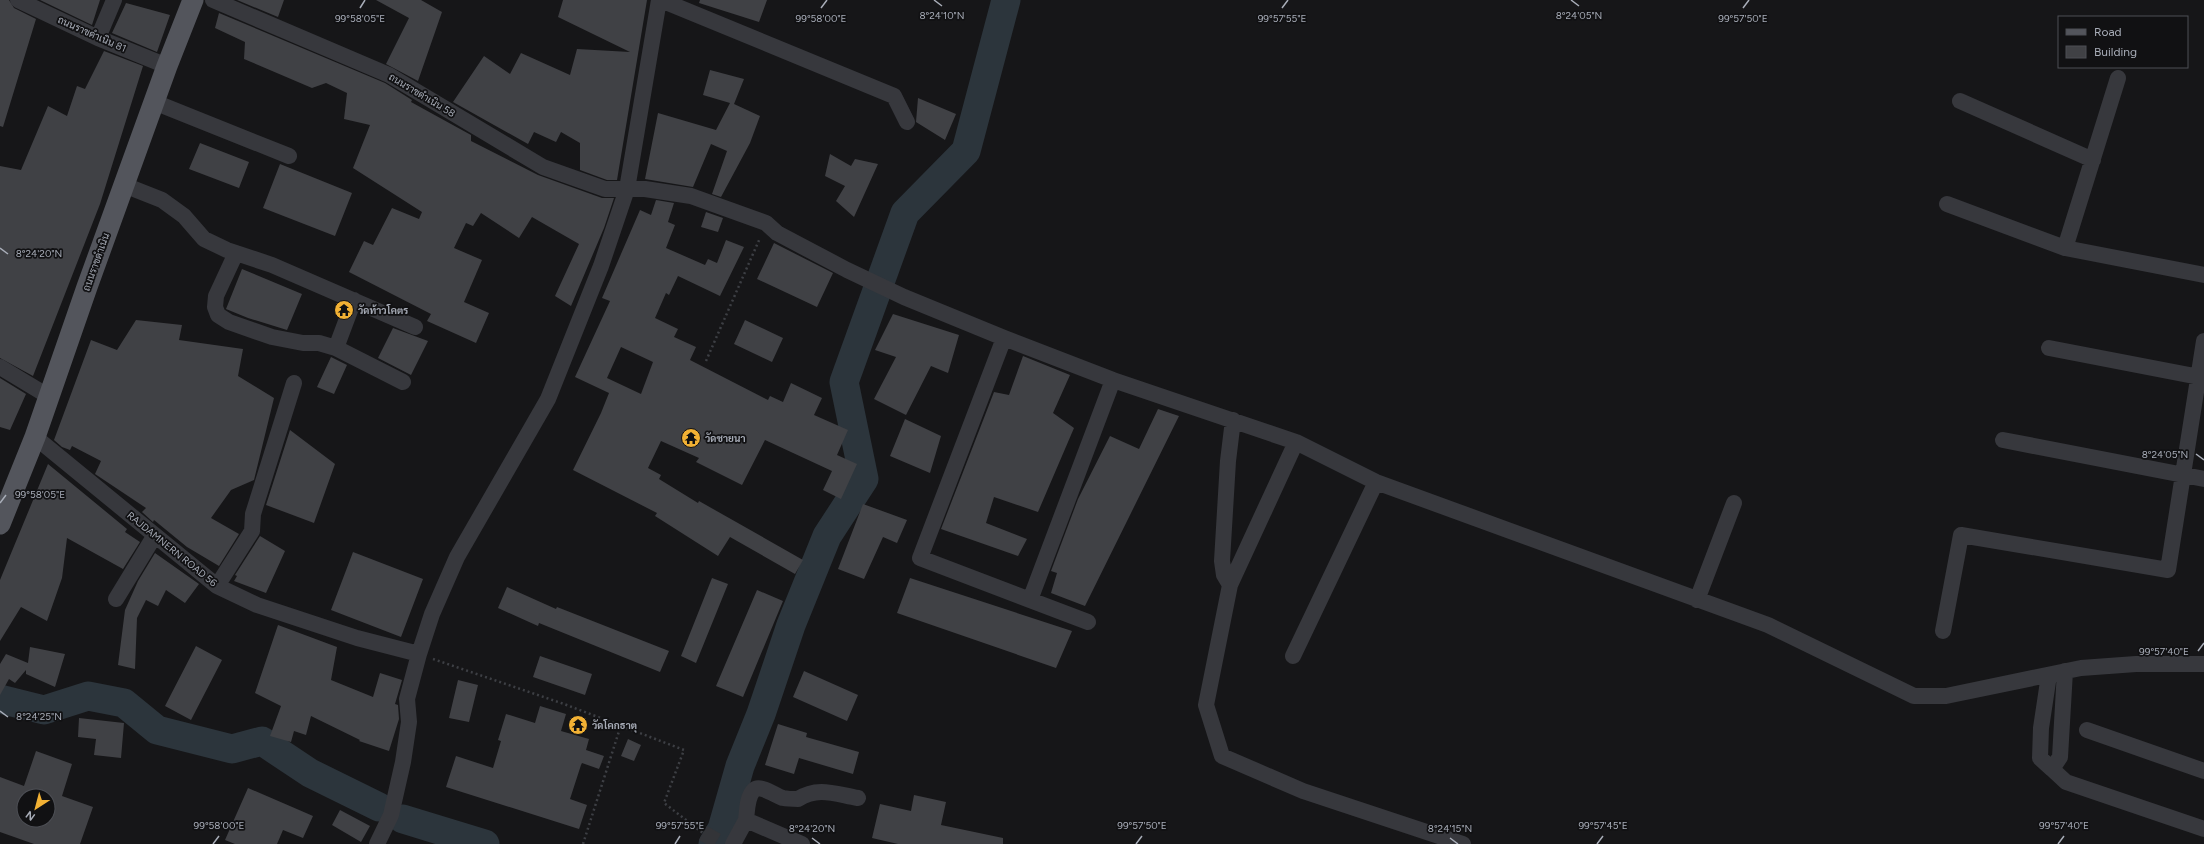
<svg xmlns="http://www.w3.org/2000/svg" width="2204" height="844" font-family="Figtree,Sarabun,sans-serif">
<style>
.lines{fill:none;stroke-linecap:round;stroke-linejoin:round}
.river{stroke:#2c353c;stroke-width:29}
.building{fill:#404145;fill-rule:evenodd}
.minor-tunnel{stroke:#333438;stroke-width:16;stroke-dasharray:16 8;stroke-linecap:butt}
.path{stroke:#3d3f44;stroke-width:2.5;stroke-dasharray:2 3;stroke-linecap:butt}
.minor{stroke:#37383d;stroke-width:16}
.major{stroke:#53555c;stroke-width:21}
.ticks{fill:none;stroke:#a8adb8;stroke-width:1.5}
.labels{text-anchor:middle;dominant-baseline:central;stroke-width:3.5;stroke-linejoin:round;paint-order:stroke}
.street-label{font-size:10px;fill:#a8adb8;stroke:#111113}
.poi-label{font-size:10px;font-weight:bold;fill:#a8adb8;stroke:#111113;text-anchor:start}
.ticks-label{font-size:10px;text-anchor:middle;fill:#a8adb8;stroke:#111113;stroke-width:3.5;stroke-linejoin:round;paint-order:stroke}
</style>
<rect width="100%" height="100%" fill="#161618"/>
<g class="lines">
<path class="river" d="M0,699l44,11 44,-14 36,7 33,27 75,19 30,-8 48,32 69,34
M403,819l82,25
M713,844l9,-15 18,-63 21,-52 30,-89 36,-89 37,-57 -20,-97 61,-169 61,-62 40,-151"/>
</g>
<path class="building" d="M0,0h9l5,8 22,11 -33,108 -3,-1z
M40,0h60l-8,25z
M237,0h47l-6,17z
M376,0h45l21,12 -24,69 -32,-17 23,-46z
M563,0h84l-30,180h-10l-27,-10v-27l-19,-11 -5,10 -22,-10 -6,12 -75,-42 31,-46 26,18 11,-21 49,22 7,-26 53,3 -72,-35z
M700,0h67l-8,22 -60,-19z
M126,3l44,12 -13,37 -45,-19z
M219,13l166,70 27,17 -1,2 60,33v6l67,34 64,23h12l-10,30 -33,78 -16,-10 24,-52 -47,-27 -13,21 -38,-25 -8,13 -7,-3 -12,25 28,12 -18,42 25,11 -13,30 -49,-22 4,-7 -82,-42 15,-31 9,4 19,-37 27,11 3,-7 -69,-44 17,-43 -26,-6 3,-26 -21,-10 -14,5 -68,-29 1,-17 -30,-14z
M104,51l39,15 -43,138 -67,172 -33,-18v-192l21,4 27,-64 19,10 10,-30 8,3z
M710,70l34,9 -10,25 26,12 -10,27 -29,54 -9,-3 15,-43 -16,-7 -18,43 -48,-8 13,-66 58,17 14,-27 -27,-8z
M918,98l38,16 -11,26 -29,-18z
M200,143l49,19 -10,26 -50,-19z
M830,154l21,12 4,-7 23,5 -24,53 -18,-16 9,-15 -20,-10z
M280,164l72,29 -17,43 -72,-28z
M656,200l18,3 -6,19 7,3 -9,23 39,17 3,-6 9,4 9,-23 18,7 -24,49 -42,-20 -9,19 -3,-2 -11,25 23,11 -4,8 22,10 -6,13 78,40 2,-4 13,6 8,-19 31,15 -8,17 34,15 -11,25 20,9 -16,35 -18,-9 9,-19 -67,-31 -23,45 -46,-23 3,-4 -38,-17 -13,27 13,7 -2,4 39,24 1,-2 104,59 -8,14 -65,-37 -12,19 -63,-40 2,-3 -84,-43 28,-57 8,-20 -34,-16 35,-76 -8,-3 38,-88 11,5zM621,347l32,15 -12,32 -34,-16z
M706,212l17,6 -5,14 -17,-5z
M774,243l59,30 -16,34 -60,-28z
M242,269l60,25 -15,36 -39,-12 -22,-9z
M893,314l66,21 -11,38 -17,-7 -25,49 -32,-16 22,-42 -21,-7z
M136,320l46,5 -3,15 64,9 -5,27 36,22 -20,82 -23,10 -20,28 28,16 -20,32 -32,-19 -33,-27 -1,2 -11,-10 4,-4 -51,-34 6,-13 -29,-15 -2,4 -8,-3 -8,-7 37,-100 26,10z
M745,320l38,18 -11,24 -38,-18z
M393,328l35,13 -17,34 -33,-17z
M1023,356l47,19 -17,38 21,15 -36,84 -44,-15 -8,26 41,16 -9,17 -77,-27 53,-137 15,3z
M331,357l16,8 -13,29 -17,-7z
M0,378l26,16 -16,36 -10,-3z
M1158,409l21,7 -94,190 -34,-13 6,-20 -6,-2 27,-72 32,-63 29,13z
M905,419l36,17 -11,37 -40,-17z
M290,430l45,34 -21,59 -48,-18z
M48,464l79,65 -2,3 15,10 -17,27 -56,-31 -5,40 -15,43 -26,-14 -21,34v-61z
M863,504l44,16 -10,23 -14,-6 -19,42 -26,-10z
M260,536l25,15 -19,42 -32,-12 3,-5 -2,-1z
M353,552l70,27 -22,58 -70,-27z
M155,553l44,31 -14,19 -19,-13 -8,16 -12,-6 -9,18 -2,51 -17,-4 7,-55 13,-29z
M712,578l16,6 -32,79 -15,-7z
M910,578l162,53 -16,37 -159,-55z
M507,587l49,22 1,-2 112,44 -9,21 -121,-49 -1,3 -40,-18z
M757,590l26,11 -40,96 -27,-11z
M278,625l59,22 -6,33 42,17 7,-24 22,7 -7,24 3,1 1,14 -10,32 -30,-10 1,-1 -49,-24 -5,19 -12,-4 -3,11 -21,-6 11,-30 -26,-13z
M196,646l26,14 -31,60 -26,-14z
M30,647l35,7 -10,33 -29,-13v-4l-11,13 -6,-4 -9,16v-31l6,-10 22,9z
M540,656l52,18 -7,21 -52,-18z
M804,671l54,24 -11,26 -54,-24z
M458,680l20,5 -9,37 -20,-4z
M540,706l26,8 -5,17 28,8 -3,11 18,6 -5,13 -17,-6 -1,2 -11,34 17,6 -8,24 -133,-42 10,-31 37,12 8,-27 -3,-1 8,-26 29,9z
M79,718l45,5 -3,35 -27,-3 2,-16 -18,-2z
M778,724l29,9 -1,4 53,15 -6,22 -54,-16 -5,16 -29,-9z
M628,739l13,6 -7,16 -13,-5z
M36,751l36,13 -10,32 31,11 -13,37h-46l-34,-12v-55l24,9zM24,796h24v24h-24z
M248,788l65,28 -10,22 -20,-8 -6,14h-42l-10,-4z
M914,795l32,7 -5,23 62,13v6h-105l-26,-6 8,-34 31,7z
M340,810l30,16 -9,16 -29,-17z"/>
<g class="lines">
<path class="minor-tunnel" d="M703,833l19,11"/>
<path class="path" d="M706,361l54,-123
M433,659l131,45 120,46 -20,53 39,30
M583,844l38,-119"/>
<path class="minor" d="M18,0l80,38 69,28
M213,0l176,75 154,92 62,22h40l46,7 75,27 11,10 70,37 57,27 100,41 109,42 183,62 80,40 392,143 146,71h32l135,-28 55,-4h68
M661,0l233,96 13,26
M98,38l16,-38
M2118,78l-53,170 139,27
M1960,101l133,59
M154,102l135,54
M124,185l38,15 22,16 20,23 23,11 45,15 143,62
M1947,204l118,44
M236,253l-20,43 -1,11 3,8 11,7 43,15 31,6h16l17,5 67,34
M1004,338l-84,220 110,42 83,-220
M336,348l18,-48
M2049,348l155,30
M0,367l48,29
M35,437l182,149 40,19 100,33 62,16
M2003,440l201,39
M1296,442l-66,143 -24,120 16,51 81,35 160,53
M1230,585l-6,-10 -2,-14 6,-100 5,-41
M217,586l35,-55 1,-17 41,-131
M116,599l39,-64
M1030,600l58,22
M1697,600l37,-97
M1943,631l18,-96 207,35 36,-229
M1293,656l83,-174
M2049,675l-8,53 -1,30 12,11 8,-12 5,-86
M2087,730l117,41
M2052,769l14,13 138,47
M746,820c1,-8 1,-24 8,-30 6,-6 22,6 29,8 5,1 10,1 15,1 20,-13 37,-5 60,-1
M377,844l14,-29 12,-53 6,-40 -2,-23 12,-45 13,-40 25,-57 91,-158 53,-133 26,-77 32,-189
M733,844l13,-24 56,24"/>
<path class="major" d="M0,524l35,-87 52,-150 80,-221 26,-66"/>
</g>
<path class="ticks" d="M934,0l8,6M1571,0l8,6M360,8l5,-8M821,8l6,-8M1282,8l6,-8M1743,8l6,-8M0,248l8,6M2196,454l8,6M0,503l6,-8M2198,651l6,-8M0,711l8,6M812,838l8,6M1450,838l8,6M213,844l6,-8M675,844l5,-8M1136,844l6,-8M1597,844l6,-8M2058,844l6,-8"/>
<defs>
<symbol id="temple-disc" viewBox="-11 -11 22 22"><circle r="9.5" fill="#f2b134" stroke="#111113"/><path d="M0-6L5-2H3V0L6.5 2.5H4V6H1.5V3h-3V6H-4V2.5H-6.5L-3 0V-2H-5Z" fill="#111"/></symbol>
</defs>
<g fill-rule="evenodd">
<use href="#temple-disc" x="333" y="299" width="22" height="22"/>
<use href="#temple-disc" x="680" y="427" width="22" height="22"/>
<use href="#temple-disc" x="567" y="714" width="22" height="22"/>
</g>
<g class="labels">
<g class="street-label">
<text transform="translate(92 34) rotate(24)">ถนนราขดำเนิน 81</text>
<text transform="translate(422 95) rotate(31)">ถนนราขดำเนิน 58</text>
<text transform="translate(96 262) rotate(-70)">ถนนราขดำเนิน</text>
<text transform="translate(172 549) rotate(39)">RAJDAMNERN ROAD 56</text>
</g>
<g class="poi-label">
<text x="358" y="310">วัดท้าวโคตร</text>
<text x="705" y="438">วัดชายนา</text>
<text x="592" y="725">วัดโคกธาตุ</text>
</g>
</g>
<g class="ticks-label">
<text x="942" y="19">8°24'10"N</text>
<text x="1579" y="19">8°24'05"N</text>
<text x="360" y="22">99°58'05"E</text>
<text x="821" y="22">99°58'00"E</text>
<text x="1282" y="22">99°57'55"E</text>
<text x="1743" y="22">99°57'50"E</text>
<text x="39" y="257">8°24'20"N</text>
<text x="2165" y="458">8°24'05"N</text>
<text x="40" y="498">99°58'05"E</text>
<text x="2164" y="655">99°57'40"E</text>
<text x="39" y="720">8°24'25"N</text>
<text x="219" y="829">99°58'00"E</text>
<text x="680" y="829">99°57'55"E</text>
<text x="1142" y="829">99°57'50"E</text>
<text x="1603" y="829">99°57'45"E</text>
<text x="2064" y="829">99°57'40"E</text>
<text x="812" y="832">8°24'20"N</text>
<text x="1450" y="832">8°24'15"N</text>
</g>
<rect x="2058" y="16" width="130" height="52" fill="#111113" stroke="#4d4f55"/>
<rect x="2066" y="29" width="20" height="6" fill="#53555c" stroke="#4d4f55"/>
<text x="2094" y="36" font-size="12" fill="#a8adb8">Road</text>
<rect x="2066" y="46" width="20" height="12" fill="#404145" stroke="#4d4f55"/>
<text x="2094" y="56" font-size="12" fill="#a8adb8">Building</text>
<g transform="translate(36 808) rotate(216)"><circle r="19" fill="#111113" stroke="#4d4f55"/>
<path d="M0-3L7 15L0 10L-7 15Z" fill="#f2b134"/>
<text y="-6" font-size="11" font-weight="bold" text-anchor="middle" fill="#a8adb8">N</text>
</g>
</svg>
